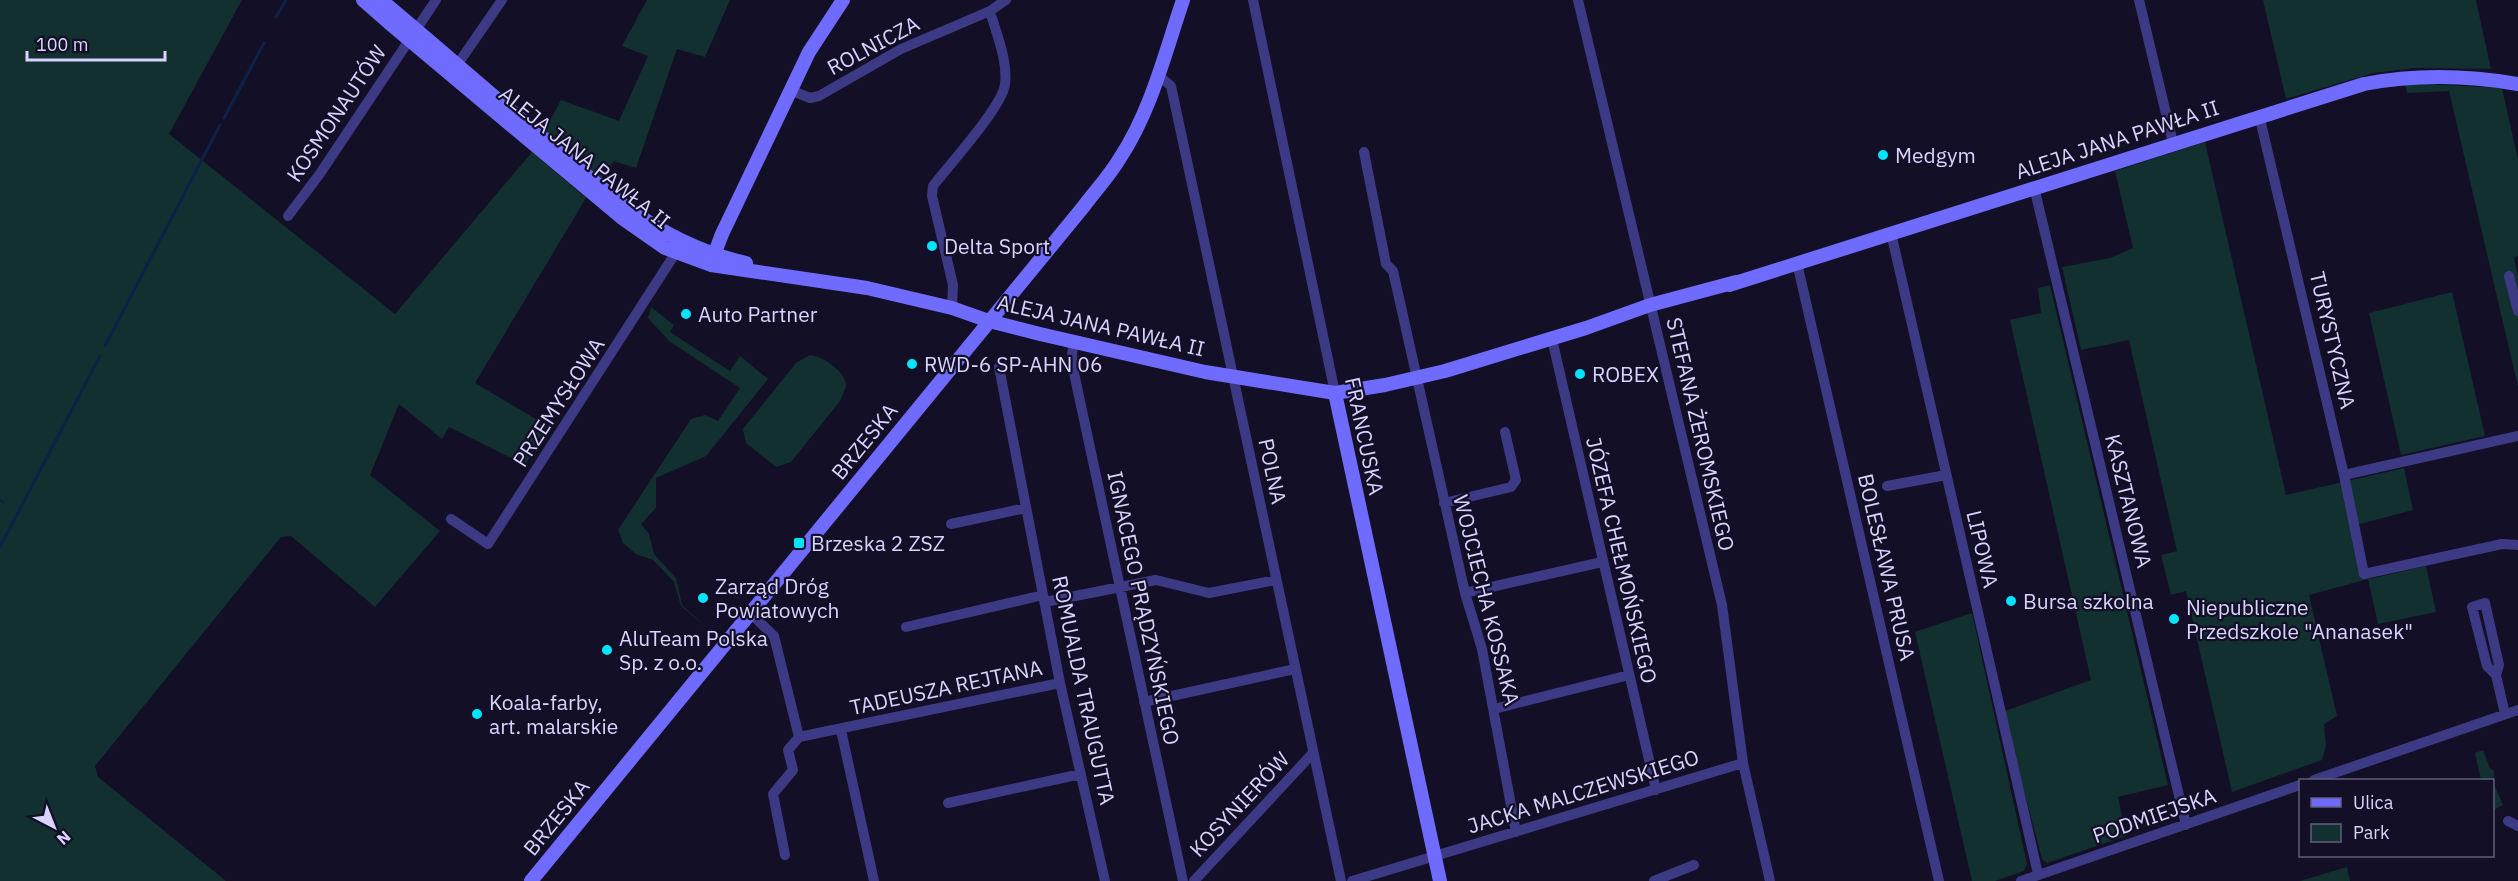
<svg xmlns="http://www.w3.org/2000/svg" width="2518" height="881" font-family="'IBM Plex Sans',sans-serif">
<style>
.green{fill:#12302f}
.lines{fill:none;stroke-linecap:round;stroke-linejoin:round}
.stream{stroke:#0c2248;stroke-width:3}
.street{stroke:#3d3a85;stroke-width:10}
.secondary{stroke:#6f6bff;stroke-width:14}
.poi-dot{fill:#00e5ff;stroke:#130f26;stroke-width:2}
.labels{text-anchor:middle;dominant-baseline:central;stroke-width:4.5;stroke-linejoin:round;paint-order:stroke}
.street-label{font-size:21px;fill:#d9d4ff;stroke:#130f26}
.poi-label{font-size:21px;fill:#d9d4ff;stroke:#130f26;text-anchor:start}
</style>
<rect width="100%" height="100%" fill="#130f26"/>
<path class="green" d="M0,0h242l-73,134 226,180 137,-162 54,46 -111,185 74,44 -24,38 -76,-38 -7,12 -43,-35 -29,71 70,56 -65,76 -84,-71 -10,1 -186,229 3,11 128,104h-226z
M647,0h83l-25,57 -28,-8 -41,119 -22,-7 -13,18 -57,-48 17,-31 58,21 29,-65 -26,-10z
M2263,0h213l15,69 -76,-1 -42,5 -87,26z
M2423,84l79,4 16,72v96l-4,2 4,18v111l-69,-296 -42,2 -2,-8z
M2205,142l81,353 118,-27 9,42 -57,15 13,54 57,-13 10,46 -58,12 -10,-45 -59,16 28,121 -13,8 2,22 -4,14 -90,32 -46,-201 -15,4 -10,-40 16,-4 -48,-211 -48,10 -19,-83 48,-9 23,-10 -18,-77z
M2050,285l118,500 -50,12 8,39 -79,27 -5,-4 -38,-144 1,-4 86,-31 -81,-360 31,-7 -3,-25z
M2452,292l33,144 -84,19 -32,-142z
M651,307l23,18 -4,7 60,39 10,-15 28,23 -62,77 -50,22v30l-15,16 8,10 5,20 22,24 6,27 25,23 -26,-22 -7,-24 -16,-17 -5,-5 -17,-6 -13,-11 -5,-13 73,-111 14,-4 13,6 22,-33 -71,-47 -21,-23z
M810,355c14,2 37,17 36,32l-6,14 -49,61 -15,5 -30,-24 -3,-14 53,-66z
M1972,613l55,251 -3,7 -29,10h-23l-57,-249z
M2483,750l7,18 4,3v13l9,21 -10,5 -1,-30h-11l-6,-27z
M2347,867l3,14h-50z"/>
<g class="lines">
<path class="stream" d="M276,17l10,-17
M224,118l40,-75
M105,346l115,-221
M0,500l3,2
M0,547l100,-191"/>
<path class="street" d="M1253,0l82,393
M1578,0l144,605 21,158 27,118
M2139,0l34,143
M453,71l49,-71
M1158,75l13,11 170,795
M790,90l20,8 9,-2 82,-47 89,-38 16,-11
M2259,115l85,360 20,99 138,-30 16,1
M1364,152l22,112 7,7 72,322 17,56 34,183
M2034,187l152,638
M288,216l31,-41 117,-175
M1891,233l147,641
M1797,263l142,618
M2509,276l9,35
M952,308l1,-23 -21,-89 1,-10c16,-21 70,-80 72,-102 3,-24 -9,-51 -15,-73
M1552,339l104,451
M1074,342l-2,12 2,19 109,508
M999,367l61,316 45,198
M2344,475l174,-39
M1887,486l59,-11
M1444,503l67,-16 5,-7 -11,-48
M451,519l37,25 192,-298
M951,524l75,-16
M1465,593l137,-31
M1045,602l111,-22 53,13 67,-13
M750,613l24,23 25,101
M906,627l137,-32
M2496,675l-9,-9 -15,-59 13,-4 14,62 -3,10 9,39
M1144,702l151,-33
M1494,709l135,-34
M841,730l33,151
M799,737l261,-54
M2314,780l204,-70
M948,803l133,-29
M2508,821l10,5
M785,855l-12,-61 20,-24 -5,-20 11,-13
M1194,881l119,-128
M1352,881l391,-118
M1654,881l40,-16
M2021,881l279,-96"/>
<path class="secondary" d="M363,0l32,28
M381,0c54,45 107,92 161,137 66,56 116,106 204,126
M389,23l233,195 43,30 46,17 156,23 85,20 37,13 51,13 165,38 130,21 50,-8 60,-14 141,-43 64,-23 86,-23
M711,263l11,-29 87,-182 34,-52
M1729,285l635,-201c52,-10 102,-9 154,0
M1335,393l105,488
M531,881l553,-675c12,-16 26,-31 36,-48 31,-47 45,-105 63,-158"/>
</g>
<g class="poi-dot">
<circle cx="1883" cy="155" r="6"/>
<circle cx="932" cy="246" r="6"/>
<circle cx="686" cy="314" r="6"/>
<circle cx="912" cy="364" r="6"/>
<circle cx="1580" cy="374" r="6"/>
<rect x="793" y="537" width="12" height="12" rx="3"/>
<circle cx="703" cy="598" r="6"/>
<circle cx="2011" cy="601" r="6"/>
<circle cx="2174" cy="619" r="6"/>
<circle cx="607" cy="650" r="6"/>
<circle cx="477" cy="714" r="6"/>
</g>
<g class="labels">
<g class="street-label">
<text transform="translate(873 45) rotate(-28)">ROLNICZA</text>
<text transform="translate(336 113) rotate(-56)">KOSMONAUTÓW</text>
<text transform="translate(2117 139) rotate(-18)">ALEJA JANA PAWŁA II</text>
<text transform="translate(585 157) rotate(39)">ALEJA JANA PAWŁA II</text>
<text transform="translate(1101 325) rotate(13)">ALEJA JANA PAWŁA II</text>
<text transform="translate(2333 340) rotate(77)">TURYSTYCZNA</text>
<text transform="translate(558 402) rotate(-57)">PRZEMYSŁOWA</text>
<text transform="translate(1701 434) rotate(77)">STEFANA ŻEROMSKIEGO</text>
<text transform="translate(1365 436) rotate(78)">FRANCUSKA</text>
<text transform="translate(864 441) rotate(-51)">BRZESKA</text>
<text transform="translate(1273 471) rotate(78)">POLNA</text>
<text transform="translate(2129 501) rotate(76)">KASZTANOWA</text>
<text transform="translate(1983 549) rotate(77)">LIPOWA</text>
<text transform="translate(1622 560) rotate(77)">JÓZEFA CHEŁMOŃSKIEGO</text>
<text transform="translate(1887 567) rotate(77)">BOLESŁAWA PRUSA</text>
<text transform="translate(1487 600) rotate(76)">WOJCIECHA KOSSAKA</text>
<text transform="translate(1144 608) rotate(78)">IGNACEGO PRĄDZYŃSKIEGO</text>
<text transform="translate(946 687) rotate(-12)">TADEUSZA REJTANA</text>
<text transform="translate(1084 690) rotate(78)">ROMUALDA TRAUGUTTA</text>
<text transform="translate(1583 791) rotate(-17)">JACKA MALCZEWSKIEGO</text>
<text transform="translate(1239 804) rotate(-47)">KOSYNIERÓW</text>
<text transform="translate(2154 815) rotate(-19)">PODMIEJSKA</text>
<text transform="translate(556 817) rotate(-51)">BRZESKA</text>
</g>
<g class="poi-label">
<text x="1895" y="155">Medgym</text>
<text x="944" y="246">Delta Sport</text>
<text x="698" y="314">Auto Partner</text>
<text x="924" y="364">RWD-6 SP-AHN 06</text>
<text x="1592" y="374">ROBEX</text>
<text x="811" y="543">Brzeska 2 ZSZ</text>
<text x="715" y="586">Zarząd Dróg<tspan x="715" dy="24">Powiatowych</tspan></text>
<text x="2023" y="601">Bursa szkolna</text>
<text x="2186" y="607">Niepubliczne<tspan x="2186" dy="24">Przedszkole "Ananasek"</tspan></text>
<text x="619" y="638">AluTeam Polska<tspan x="619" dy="24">Sp. z o.o.</tspan></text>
<text x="489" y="702">Koala-farby,<tspan x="489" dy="24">art. malarskie</tspan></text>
</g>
</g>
<rect x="2299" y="779" width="195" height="78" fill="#130f26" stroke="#625e7d" stroke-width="1.5"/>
<rect x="2311" y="798" width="30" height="9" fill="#6f6bff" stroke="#625e7d" stroke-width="1.5"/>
<text x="2353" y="809" font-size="18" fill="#d9d4ff">Ulica</text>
<rect x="2311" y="824" width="30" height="18" fill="#12302f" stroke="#625e7d" stroke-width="1.5"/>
<text x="2353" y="839" font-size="18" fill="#d9d4ff">Park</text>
<g transform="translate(54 827) rotate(138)" stroke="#130f26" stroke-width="4.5" paint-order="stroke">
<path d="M0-4.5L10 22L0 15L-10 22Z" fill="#d9d4ff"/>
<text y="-9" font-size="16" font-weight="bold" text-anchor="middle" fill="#d9d4ff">N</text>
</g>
<path d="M27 51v9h138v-9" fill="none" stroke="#d9d4ff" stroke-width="3"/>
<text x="36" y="51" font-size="18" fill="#d9d4ff" stroke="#130f26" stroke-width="4.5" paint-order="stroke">100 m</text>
</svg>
